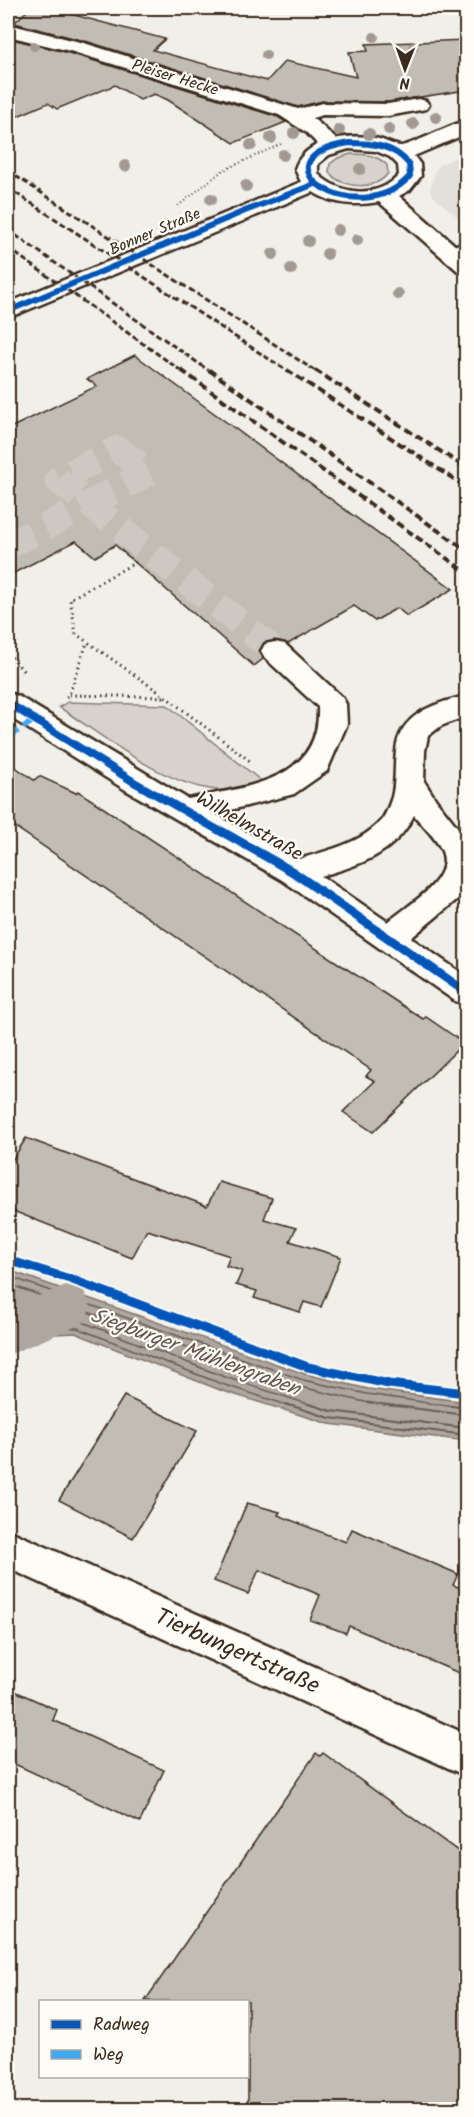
<svg xmlns="http://www.w3.org/2000/svg" width="474" height="2117" font-family="Kalam,sans-serif">
<style>
.built{fill:#e3e0da}
.green{fill:#d7d2cc;stroke:#897e75;stroke-width:1.5}
.water{fill:#aea69f;stroke:#80746b;stroke-width:1.5}
.lines{fill:none;stroke-linecap:round;stroke-linejoin:round}
.shore-far1{stroke:#695c52;stroke-width:1.5}
.shore{stroke:#695c52;stroke-width:2}
.canal{fill:#aea69f;fill-rule:evenodd}
.building{fill:#c1bcb4;stroke:#3b2a1e;stroke-width:1.5}
.minor-tunnel{stroke:#cdc8c1;stroke-width:27;stroke-dasharray:27 14;stroke-linecap:butt}
.minor-casing{stroke:#3b2a1e;stroke-width:5}
.major-casing{stroke:#3b2a1e;stroke-width:5}
.path-far1{stroke:#3b2a1e;stroke-width:2;stroke-dasharray:1 3;stroke-linecap:butt}
.path{stroke:#3b2a1e;stroke-width:3;stroke-dasharray:1.5 4;stroke-linecap:butt}
.minor{fill:#fdfcf7;fill-rule:evenodd}
.major{fill:#fdfcf7;fill-rule:evenodd}
.rail-far1{stroke:#3b2a1e;stroke-width:3;stroke-dasharray:6 3;stroke-linecap:butt}
.rail{stroke:#3b2a1e;stroke-width:4;stroke-dasharray:8 4;stroke-linecap:butt}
.quiet{stroke:#3fa9f5;stroke-width:6;stroke-dasharray:12 6;stroke-linecap:butt}
.cycleway-far2-casing{stroke:#fdfcf7;stroke-width:8}
.cycleway-far1-casing{stroke:#fdfcf7;stroke-width:10}
.cycleway-casing{stroke:#fdfcf7;stroke-width:13}
.cycleway-far2{stroke:#0057b8;stroke-width:6}
.cycleway-far1{stroke:#0057b8;stroke-width:8}
.cycleway{stroke:#0057b8;stroke-width:9}
.tree{fill:#a29a92}
.labels{text-anchor:middle;dominant-baseline:central;stroke-width:4.5;stroke-linejoin:round;paint-order:stroke}
.far-street-label{font-size:16px;fill:#3b2a1e;stroke:#fdfcf7}
.street-label{font-size:20px;fill:#3b2a1e;stroke:#fdfcf7}
.water-label{font-size:21px;font-style:italic;fill:#63554b;stroke:#fdfcf7}
.near-street-label{font-size:24px;fill:#3b2a1e;stroke:#fdfcf7}
</style>
<rect width="100%" height="100%" fill="#f1efea"/>
<filter id="ink" filterUnits="userSpaceOnUse"><feTurbulence type="fractalNoise" baseFrequency=".0167" numOctaves="2"/><feDisplacementMap in="SourceGraphic" scale="12" xChannelSelector="R" yChannelSelector="G"/><feConvolveMatrix kernelMatrix="1 2 1 2 8 2 1 2 1" color-interpolation-filters="sRGB"/></filter>
<g filter="url(#ink)">
<path class="built" d="M466,152v72l-33,-28 -3,-6 5,-19 4,-6z"/>
<path class="green" d="M351,154c14,0 26,1 36,11l1,8c-11,18 -47,16 -59,-1l1,-8 8,-6z
M68,702l99,3 98,79c-18,4 -37,9 -55,5 -52,-8 -108,-54 -151,-82z"/>
<path class="water" d="M8,1270l297,104 63,15 98,13v39l-137,-17 -109,-34 -145,-57 -19,1 -48,-18z"/>
<g class="lines">
<path class="shore-far1" d="M8,1276l295,104 64,14 82,12
M8,1284l293,103 64,15 28,4
M8,1303l49,17 23,1 145,56 89,29
M8,1311l48,17h21l145,56 68,22"/>
<path class="shore" d="M286,1404l44,14 136,17
M309,1404l22,7 135,17
M381,1404l85,11
M438,1404l28,4"/>
<path class="canal" d="M66,1285l18,6 7,16 -7,16 -76,32v-47z"/>
</g>
<path class="building" d="M30,8h18l117,31 -12,11 114,31 18,-20 71,16 -7,-25 19,-1 -2,-7 100,-4v50l-78,12 -65,-1 -25,6 -213,-66 -71,-18z
M8,38l61,15 209,64 8,5 -52,21 -66,-43 -14,-6 -14,6 -25,-15 -58,24 -9,-6 -40,17z
M135,355l318,234 -46,27 -10,-8 -22,13 -21,-15 -66,38 -13,-4 -10,2 -6,8 4,9 -9,7 -139,-121 -20,12 -19,-16 -68,35v-147l89,-43 -10,-7z
M8,762l26,18 5,-4 37,17 2,-2 322,213 23,15 3,-2 38,26 -91,89 -30,-20 32,-31 -9,-5 5,-6 -363,-248z
M26,1138l181,68 12,-24 53,16 -8,21 32,9 -6,13 51,16 -20,50 -17,-5 -4,10 -46,-14 3,-7 -21,-6 6,-14 -16,-5 4,-10 -83,-26 -15,28 -124,-49v-42z
M124,1396l73,35 -64,107 -74,-38z
M247,1503l33,9 -2,3 68,27 6,-13 106,45 -5,11 13,5v86l-117,-50 -3,7 -36,-13 10,-25 -61,-25 -11,24 -34,-13z
M8,1688l49,22 -4,10 111,50 -24,52 -132,-61z
M316,1753l4,3 3,-3 143,104v252h-218v-108h-103z"/>
<g class="lines">
<path class="minor-tunnel" d="M117,449l33,23 -61,32 -31,-24z
M89,504l186,147
M8,546l81,-42"/>
<defs>
<path id="minor" d="M8,24l76,19 214,66 25,-6 65,1 31,-5 7,2 3,4 -3,4 -38,7 -65,-1 -11,3 9,7 22,21 -3,5 -8,1 -8,-1 -17,-18 -28,-18 -209,-64 -62,-15z
M466,241v16l-13,5 -8,-2 -3,-5 3,-5z
M275,642l10,2 57,53 4,7 1,20 -20,47 -33,23 -79,20 81,46c29,-9 62,-15 84,-38 6,-7 9,-16 12,-25 4,-15 2,-30 4,-46 3,-37 39,-48 70,-55v20l-25,10 -13,10 -3,15 -1,30 12,19 30,38v54l-55,46 55,38v28l-11,-3 -173,-121 -158,-91 -116,-73v-23l10,3 170,103c57,-13 133,-16 130,-92l-53,-49 -4,-7 4,-7zM414,815c9,11 21,22 27,34 15,30 -32,55 -53,73l-67,-46c39,-11 74,-22 93,-61z
M8,1530l458,204v42l-458,-208z"/>
<path id="major" d="M466,121v13l-52,22 6,8 1,12 -11,14 -11,6 67,59v18l-8,-2 -79,-69c-22,4 -46,3 -66,-10l-305,126v-15l293,-121 -6,-13c9,-30 53,-36 80,-31 8,1 19,8 26,8 11,-1 50,-22 65,-25zM349,149l27,2 14,6 8,8 1,10c-21,24 -59,20 -81,-1v-10l11,-9z"/>
</defs>
<use href="#minor" class="minor-casing"/>
<use href="#major" class="major-casing"/>
<path class="path-far1" d="M178,206l44,-35 59,-27"/>
<path class="path" d="M136,562l-66,37 6,35 90,63 84,64
M8,653l17,20
M69,695l96,2
M66,697l3,-2 18,-52"/>
<use href="#minor" class="minor"/>
<use href="#major" class="major"/>
<path class="rail-far1" d="M8,171l309,201
M8,188l281,184
M8,230l203,142
M8,248l175,124"/>
<path class="rail" d="M181,370l285,202
M209,370l257,180
M287,370l179,117
M315,370l151,98"/>
<path class="quiet" d="M8,737l25,-16"/>
<defs>
<path id="cycleway-far2" d="M349,143c23,0 44,2 60,21l1,12c-52,58 -162,-16 -61,-33z
M8,311l237,-100 70,-27"/>
<path id="cycleway-far1" d="M8,703l126,79 89,51"/>
<path id="cycleway" d="M221,831l72,41 173,120
M8,1260l62,19 238,88 81,17 77,9"/>
</defs>
<use href="#cycleway-far2" class="cycleway-far2-casing"/>
<use href="#cycleway-far1" class="cycleway-far1-casing"/>
<use href="#cycleway" class="cycleway-casing"/>
<use href="#cycleway-far2" class="cycleway-far2"/>
<use href="#cycleway-far1" class="cycleway-far1"/>
<use href="#cycleway" class="cycleway"/>
</g>
<g class="tree">
<circle cx="374" cy="37" r="5"/>
<circle cx="34" cy="46" r="5"/>
<circle cx="413" cy="47" r="5"/>
<circle cx="266" cy="55" r="5"/>
<circle cx="436" cy="117" r="6"/>
<circle cx="413" cy="124" r="6"/>
<circle cx="389" cy="129" r="6"/>
<circle cx="339" cy="130" r="6"/>
<circle cx="294" cy="133" r="6"/>
<circle cx="369" cy="134" r="6"/>
<circle cx="271" cy="138" r="6"/>
<circle cx="251" cy="145" r="6"/>
<circle cx="283" cy="155" r="6"/>
<circle cx="125" cy="166" r="6"/>
<circle cx="360" cy="169" r="6"/>
<circle cx="246" cy="186" r="6"/>
<circle cx="211" cy="199" r="6"/>
<circle cx="338" cy="230" r="6"/>
<circle cx="357" cy="240" r="6"/>
<circle cx="308" cy="241" r="6"/>
<circle cx="273" cy="254" r="6"/>
<circle cx="327" cy="254" r="6"/>
<circle cx="291" cy="269" r="6"/>
<circle cx="398" cy="294" r="6"/>
</g>
</g>
<g class="labels">
<g class="far-street-label">
<text transform="translate(175 78) rotate(17)">Pleiser Hecke</text>
<text transform="translate(155 232) rotate(-23)">Bonner Straße</text>
</g>
<g class="street-label">
<text transform="translate(249 827) rotate(30)">Wilhelmstraße</text>
</g>
<g class="water-label">
<text transform="translate(195 1353) rotate(20)">Siegburger Mühlengraben</text>
</g>
<g class="near-street-label">
<text transform="translate(237 1652) rotate(24)">Tierbungertstraße</text>
</g>
</g>
<rect width="474" height="2117" fill="none" stroke="#fdfcf7" stroke-width="30"/>
<rect x="15" y="15" width="444" height="2087" fill="none" stroke="#3b2a1e" stroke-width="2" filter="url(#ink)"/>
<rect x="39" y="2000" width="210" height="78" fill="#fdfcf7" stroke="#afa8a0" stroke-width="1.5"/>
<rect x="51" y="2020" width="30" height="9" fill="#0057b8" stroke="#afa8a0" stroke-width="1.5"/>
<text x="93" y="2030" font-size="18" fill="#3b2a1e">Radweg</text>
<rect x="51" y="2050" width="30" height="9" fill="#3fa9f5" stroke="#afa8a0" stroke-width="1.5"/>
<text x="93" y="2060" font-size="18" fill="#3b2a1e">Weg</text>
<g transform="translate(405 69) rotate(181)" stroke="#fdfcf7" stroke-width="4.5" paint-order="stroke">
<path d="M0-4.5L10 22L0 15L-10 22Z" fill="#3b2a1e"/>
<text y="-9" font-size="16" font-weight="bold" text-anchor="middle" fill="#3b2a1e">N</text>
</g>
</svg>
